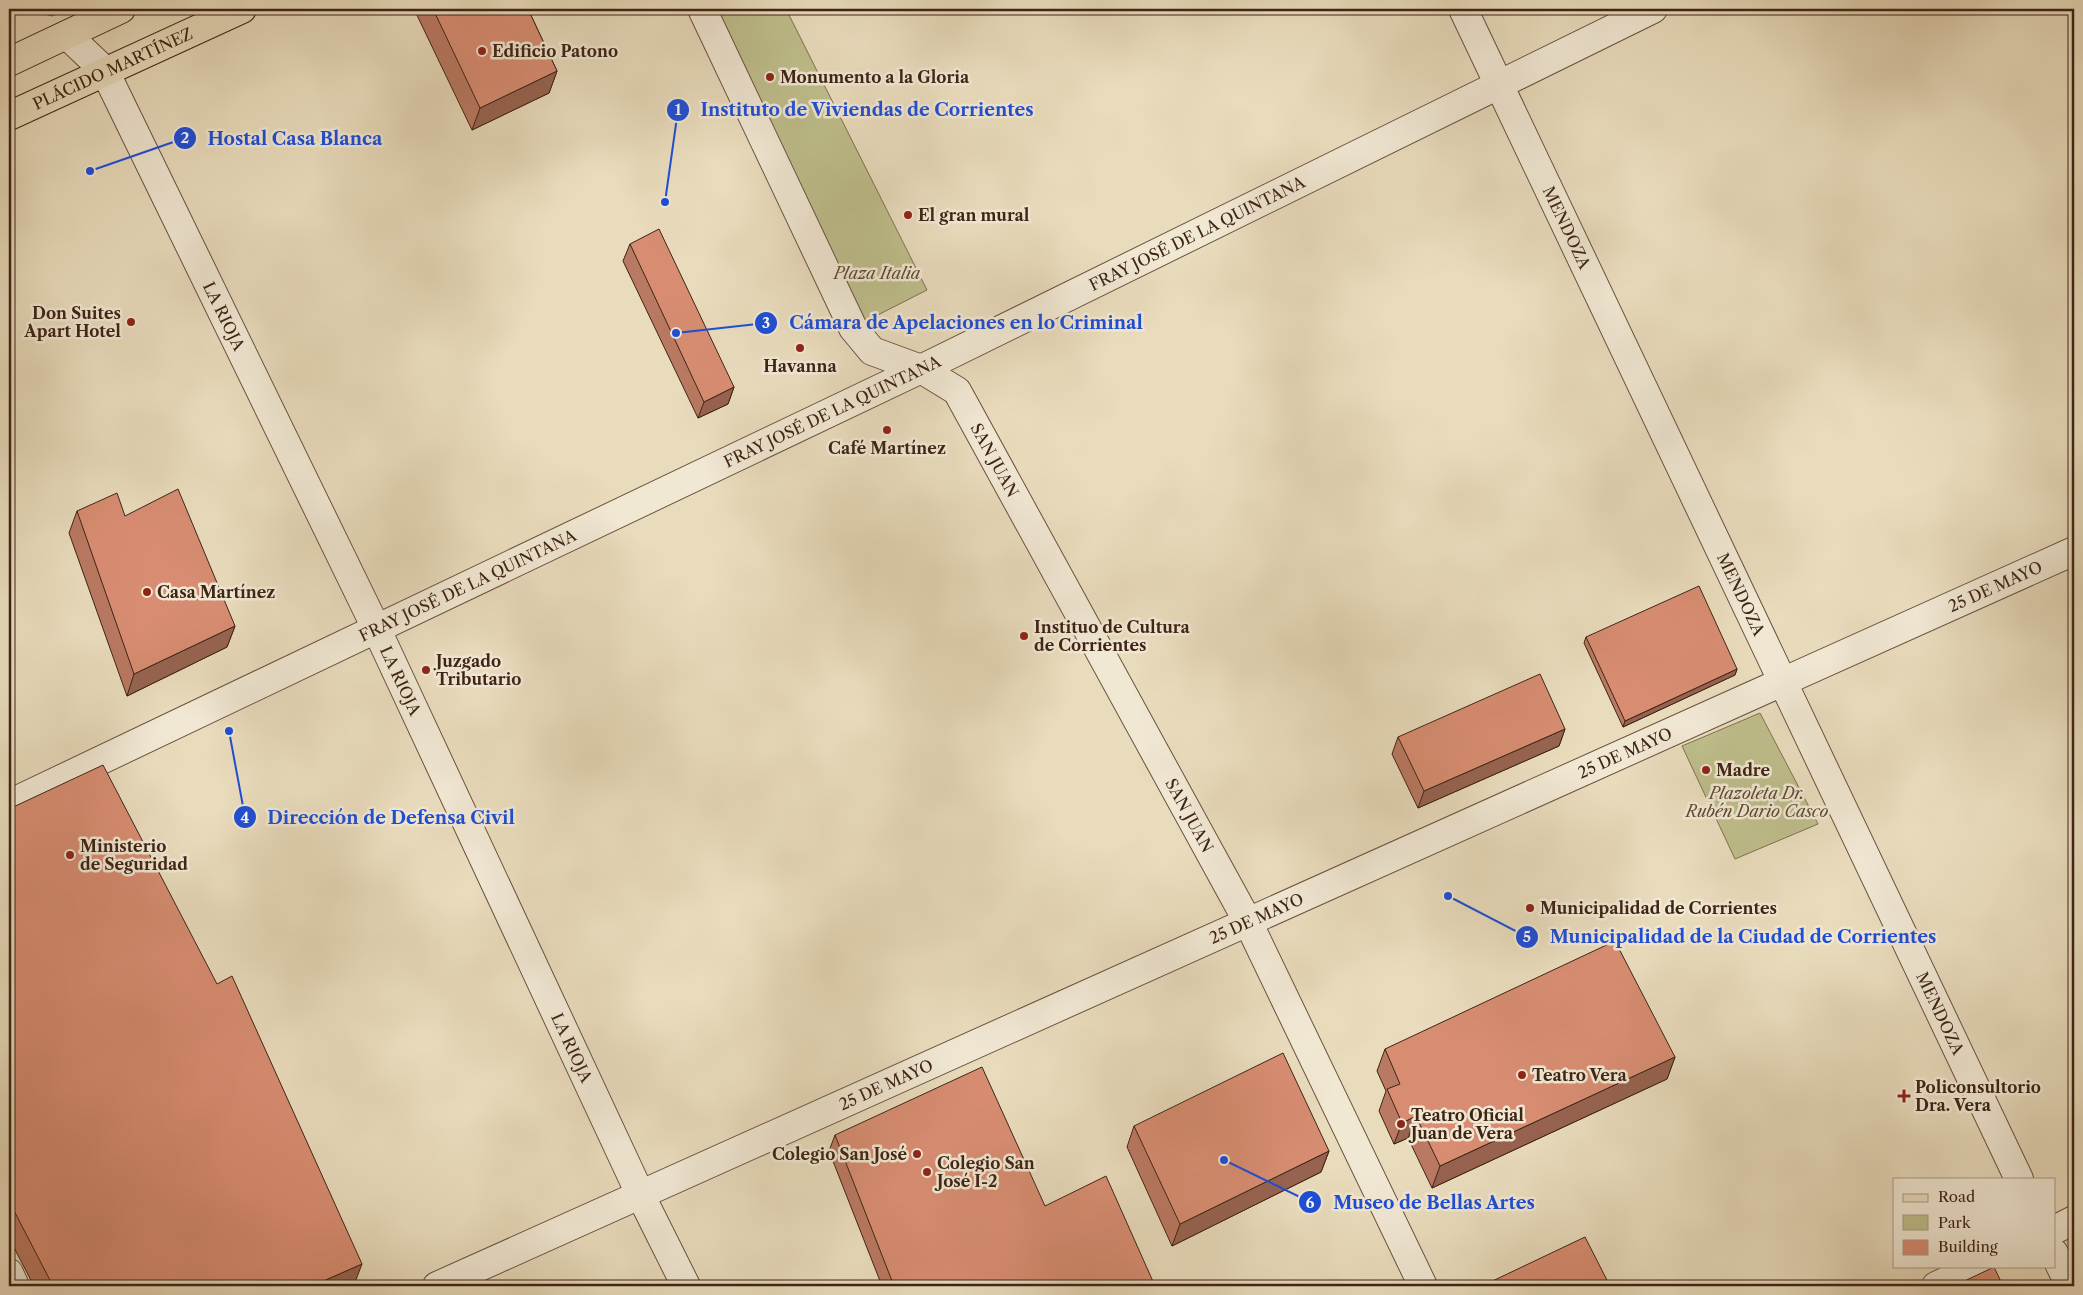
<svg xmlns="http://www.w3.org/2000/svg" width="2083" height="1295" font-family="'Libre Caslon Text',serif">
<style>
.green{fill:#bebe8c;stroke:#7e7150}
.lines{fill:none;stroke-linecap:round;stroke-linejoin:round}
.street-casing{stroke:#69523f;stroke-width:30}
.primary-casing{stroke:#3e2415;stroke-width:30}
.street{stroke:#f1e8d4;stroke-width:28}
.primary{stroke:#e9dcbd;stroke-width:28}
.wall{fill:#ba7962;stroke:#3e2415}
.shaded-wall{fill:#976350;stroke:#3e2415}
.building{fill:#d88d72;stroke:#3e2415}
.poi-dot{fill:#8f2418;stroke:#f1e8d4;stroke-width:2}
.labels{text-anchor:middle;dominant-baseline:central;stroke-width:5;stroke-linejoin:round;paint-order:stroke}
.poi-label{font-size:16px;font-weight:bold;fill:#3e2415;stroke:#f1e8d4;text-anchor:start}
.street-label{font-size:16px;fill:#3e2415;stroke:#f1e8d4}
.park-label{font-size:16px;font-style:italic;fill:#5e4a33;stroke:#f1e8d4}
.leader{fill:none;stroke:#1d4ed8;stroke-width:2}
.callout-dot{fill:#1d4ed8;stroke:#f1e8d4;stroke-width:2}
.mark-label{font-size:15px;text-anchor:middle;font-weight:bold;fill:#fff}
.callout-label{font-size:18px;text-anchor:middle;font-weight:bold;fill:#1d4ed8;stroke:#f1e8d4;stroke-width:5;stroke-linejoin:round;paint-order:stroke}
</style>
<rect width="100%" height="100%" fill="#e9dcbd"/>
<filter id="stains"><feTurbulence type="fractalNoise" baseFrequency=".004" numOctaves="4"/><feColorMatrix values="0 0 0 0 .2 0 0 0 0 .09 0 0 0 0 .02 0 0 0 .5 -.17"/></filter>
<radialGradient id="worn" r=".72"><stop offset=".6" stop-color="#630" stop-opacity="0"/><stop offset="1" stop-color="#630" stop-opacity=".3"/></radialGradient>
<path class="green" d="M30,9h39l-17,7 -20,-5z
M713,9h73l141,281 -65,33z
M1760,713l58,111 -83,35 -53,-113z"/>
<g class="lines">
<defs>
<g id="street">
<path id="s1" d="M702,9l151,319 19,23 49,18 36,22 291,531 175,364"/>
<path id="s2" d="M1463,9l556,1170"/>
<path id="s3" d="M67,35l38,36 8,17 264,542 264,566 45,90"/>
<path id="s4" d="M9,804l912,-435 732,-360"/>
<path d="M2054,1230l20,-10"/>
<path d="M2054,1253l16,33"/>
<path d="M9,1273l6,13"/>
<path id="s5" d="M437,1286l1637,-735"/>
<path d="M1936,1286l42,-20"/>
</g>
<g id="primary">
<path d="M9,62l112,-53"/>
<path id="s6" d="M9,116l233,-107"/>
</g>
</defs>
<use href="#street" class="street-casing"/>
<use href="#primary" class="primary-casing"/>
<use href="#street" class="street"/>
<use href="#primary" class="primary"/>
</g>
<path class="wall" d="M414,9h114l29,62 -8,22 -77,37z
M1088,9h15l-11,5z
M630,244l104,143 -6,17 -30,14 -75,-157z
M77,511l48,5 110,110 -8,21 -100,49 -58,-163z
M1586,637l151,32 -2,6 -112,52 -39,-84z
M1565,729l-6,17 -141,62 -26,-54 6,-17z
M9,809l345,476 -2,1h-318l-25,-48z
M1385,1049l290,8 -8,22 -235,109 -24,-50 -14,6 -15,-33 7,-20 -9,-20z
M1134,1126l195,25 -8,21 -149,74 -45,-99z
M835,1135l210,71 110,80h-273l-53,-135z"/>
<path class="shaded-wall" d="M1094,9h9l-11,5z
M557,71l-8,22 -77,37 8,-22z
M734,387l-6,17 -30,14 6,-16z
M235,626l-8,21 -100,49 7,-22z
M1737,669l-2,6 -112,52 2,-6z
M1565,729l-6,17 -141,62 6,-17z
M1675,1057l-8,22 -235,109 8,-22z
M1416,1116l-8,22 -14,6 8,-21z
M1329,1151l-8,21 -149,74 8,-22z
M362,1264l-8,21 -2,1h-40z"/>
<path class="building" d="M433,9h95l29,62 -77,37z
M659,229l75,158 -30,15 -74,-158z
M178,489l57,137 -101,48 -57,-163 40,-18 8,23z
M1699,586l38,83 -112,52 -39,-84z
M1540,674l25,55 -141,62 -26,-54z
M103,765l114,219 15,-8 130,288 -50,22h-259l-44,-85v-392z
M1615,941l60,116 -235,109 -24,-50 -14,7 -15,-34 13,-5 -15,-35z
M1283,1053l46,98 -149,73 -46,-98z
M982,1067l63,139 61,-30 49,110h-261l-59,-151z
M1585,1237l25,49h-128z
M1994,1267l9,19h-49z"/>
<g class="poi-dot">
<circle cx="482" cy="51" r="5"/>
<circle cx="770" cy="77" r="5"/>
<circle cx="908" cy="215" r="5"/>
<circle cx="131" cy="322" r="5"/>
<circle cx="800" cy="348" r="5"/>
<circle cx="887" cy="430" r="5"/>
<circle cx="147" cy="592" r="5"/>
<circle cx="1024" cy="636" r="5"/>
<circle cx="426" cy="670" r="5"/>
<circle cx="1706" cy="770" r="5"/>
<circle cx="70" cy="855" r="5"/>
<circle cx="1530" cy="908" r="5"/>
<circle cx="1522" cy="1075" r="5"/>
<path d="M1901.5 1088.5h5v5h5v5h-5v5h-5v-5h-5v-5h5z"/>
<circle cx="1401" cy="1124" r="5"/>
<circle cx="917" cy="1154" r="5"/>
<circle cx="927" cy="1172" r="5"/>
</g>
<g class="labels">
<g class="poi-label">
<text x="492" y="51">Edificio Patono</text>
<text x="780" y="77">Monumento a la Gloria</text>
<text x="918" y="215">El gran mural</text>
<text x="121" y="313" text-anchor="end">Don Suites<tspan x="121" dy="18">Apart Hotel</tspan></text>
<text x="800" y="366" text-anchor="middle">Havanna</text>
<text x="887" y="448" text-anchor="middle">Café Martínez</text>
<text x="157" y="592">Casa Martínez</text>
<text x="1034" y="627">Instituo de Cultura<tspan x="1034" dy="18">de Corrientes</tspan></text>
<text x="436" y="661">Juzgado<tspan x="436" dy="18">Tributario</tspan></text>
<text x="1716" y="770">Madre</text>
<text x="80" y="846">Ministerio<tspan x="80" dy="18">de Seguridad</tspan></text>
<text x="1540" y="908">Municipalidad de Corrientes</text>
<text x="1532" y="1075">Teatro Vera</text>
<text x="1915" y="1087">Policonsultorio<tspan x="1915" dy="18">Dra. Vera</tspan></text>
<text x="1411" y="1115">Teatro Oficial<tspan x="1411" dy="18">Juan de Vera</tspan></text>
<text x="907" y="1154" text-anchor="end">Colegio San José</text>
<text x="937" y="1163">Colegio San<tspan x="937" dy="18">José I-2</tspan></text>
</g>
<g class="street-label">
<text stroke="none"><textPath href="#s6" startOffset="114">PLÁCIDO MARTÍNEZ</textPath></text>
<text stroke="none"><textPath href="#s2" startOffset="242">MENDOZA</textPath></text>
<text stroke="none"><textPath href="#s4" startOffset="1318">FRAY JOSÉ DE LA QUINTANA</textPath></text>
<text stroke="none"><textPath href="#s3" startOffset="325">LA RIOJA</textPath></text>
<text stroke="none"><textPath href="#s4" startOffset="912">FRAY JOSÉ DE LA QUINTANA</textPath></text>
<text stroke="none"><textPath href="#s1" startOffset="556">SAN JUAN</textPath></text>
<text stroke="none"><textPath href="#s4" startOffset="508">FRAY JOSÉ DE LA QUINTANA</textPath></text>
<text stroke="none"><textPath href="#s5" startOffset="1708">25 DE MAYO</textPath></text>
<text stroke="none"><textPath href="#s2" startOffset="648">MENDOZA</textPath></text>
<text stroke="none"><textPath href="#s3" startOffset="730">LA RIOJA</textPath></text>
<text stroke="none"><textPath href="#s5" startOffset="1302">25 DE MAYO</textPath></text>
<text stroke="none"><textPath href="#s1" startOffset="961">SAN JUAN</textPath></text>
<text stroke="none"><textPath href="#s5" startOffset="898">25 DE MAYO</textPath></text>
<text stroke="none"><textPath href="#s2" startOffset="1112">MENDOZA</textPath></text>
<text stroke="none"><textPath href="#s3" startOffset="1135">LA RIOJA</textPath></text>
<text stroke="none"><textPath href="#s5" startOffset="492">25 DE MAYO</textPath></text>
</g>
<g class="park-label">
<text x="877" y="273">Plaza Italia</text>
<text x="1757" y="793">Plazoleta Dr.<tspan x="1757" dy="18">Rubén Dario Casco</tspan></text>
</g>
</g>
<path class="leader" d="M665 202L678 110M90 171L185 138M676 333L766 323M229 731L245 817M1448 896L1527 937M1224 1160L1310 1202"/>
<g class="callout-dot">
<circle cx="665" cy="202" r="5"/>
<circle cx="90" cy="171" r="5"/>
<circle cx="676" cy="333" r="5"/>
<circle cx="229" cy="731" r="5"/>
<circle cx="1448" cy="896" r="5"/>
<circle cx="1224" cy="1160" r="5"/>
<circle cx="678" cy="110" r="12"/>
<circle cx="185" cy="138" r="12"/>
<circle cx="766" cy="323" r="12"/>
<circle cx="245" cy="817" r="12"/>
<circle cx="1527" cy="937" r="12"/>
<circle cx="1310" cy="1202" r="12"/>
</g>
<g class="mark-label">
<text x="678" y="115">1</text>
<text x="185" y="143">2</text>
<text x="766" y="328">3</text>
<text x="245" y="823">4</text>
<text x="1527" y="942">5</text>
<text x="1310" y="1208">6</text>
</g>
<g class="callout-label">
<text x="867" y="116">Instituto de Viviendas de Corrientes</text>
<text x="295" y="145">Hostal Casa Blanca</text>
<text x="966" y="329">Cámara de Apelaciones en lo Criminal</text>
<text x="391" y="824">Dirección de Defensa Civil</text>
<text x="1743" y="943">Municipalidad de la Ciudad de Corrientes</text>
<text x="1434" y="1209">Museo de Bellas Artes</text>
</g>
<rect width="2083" height="1295" fill="none" stroke="#e9dcbd" stroke-width="30"/>
<rect x="10" y="10" width="2063" height="1275" fill="none" stroke="#3e2415" stroke-width="2.5"/>
<rect x="15" y="15" width="2053" height="1265" fill="none" stroke="#3e2415"/>
<rect x="1893" y="1178" width="162" height="90" fill="#f1e8d4" stroke="#a99a88"/>
<rect x="1903" y="1194" width="25" height="8" fill="#e9dcbd" stroke="#a99a88"/>
<text x="1938" y="1202" font-size="15" fill="#3e2415">Road</text>
<rect x="1903" y="1215" width="25" height="15" fill="#bebe8c" stroke="#a99a88"/>
<text x="1938" y="1228" font-size="15" fill="#3e2415">Park</text>
<rect x="1903" y="1240" width="25" height="15" fill="#d88d72" stroke="#a99a88"/>
<text x="1938" y="1252" font-size="15" fill="#3e2415">Building</text>
<rect width="100%" height="100%" filter="url(#stains)"/>
<rect width="100%" height="100%" fill="url(#worn)"/>
</svg>
